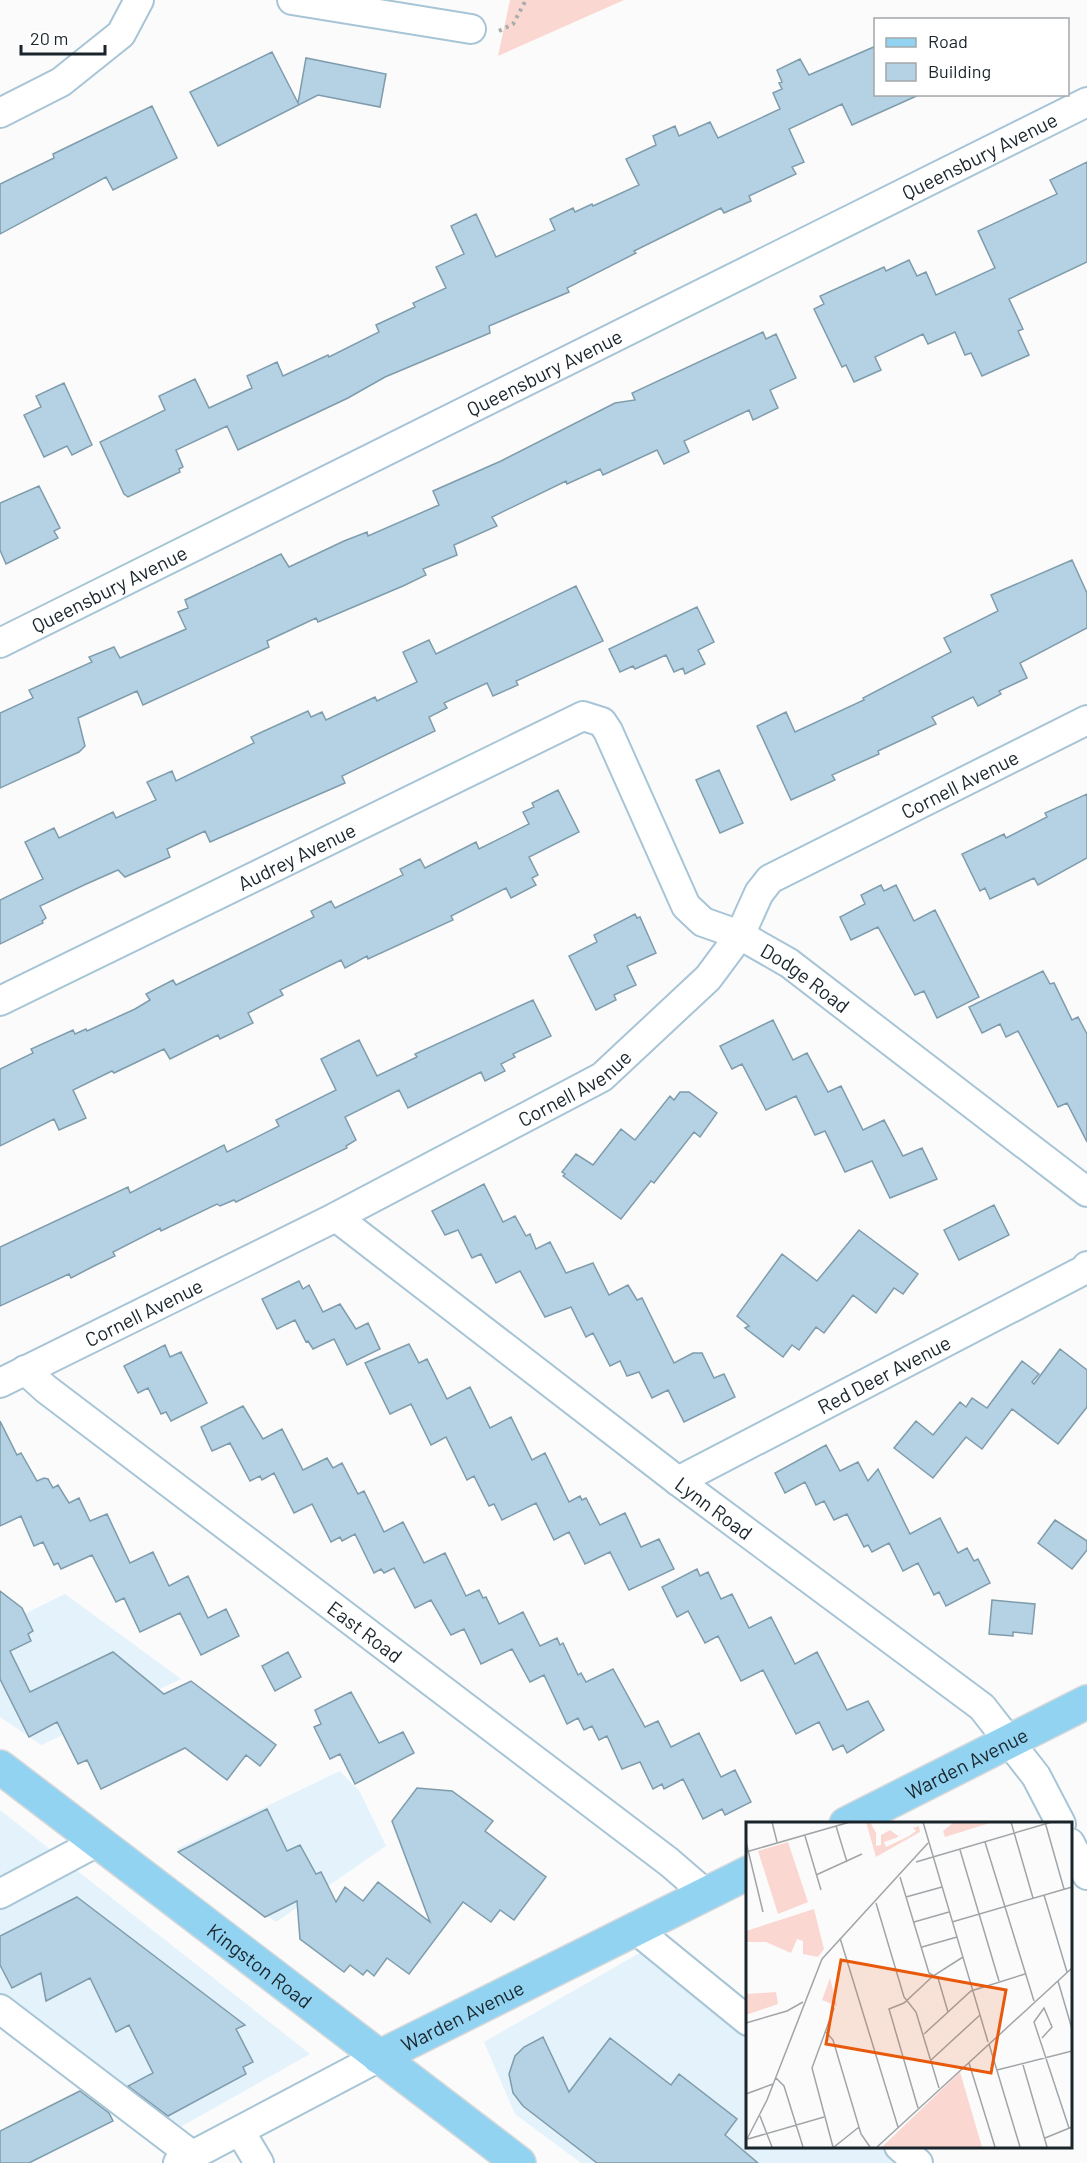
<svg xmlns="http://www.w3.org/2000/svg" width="1087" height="2163" font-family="Barlow,sans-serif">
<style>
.built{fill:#e3f2fb}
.green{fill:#fad8d1}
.building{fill:#b4d2e3;stroke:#7f9cac;stroke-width:1.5}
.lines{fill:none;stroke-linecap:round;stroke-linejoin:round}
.minor-casing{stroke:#a7c5d6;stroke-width:32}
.major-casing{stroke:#d6d8d9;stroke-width:36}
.path{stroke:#a8acae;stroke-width:4;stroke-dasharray:3 4.5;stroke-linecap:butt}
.minor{stroke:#fff;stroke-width:28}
.major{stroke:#93d3f2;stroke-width:33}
.labels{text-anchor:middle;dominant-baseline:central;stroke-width:6;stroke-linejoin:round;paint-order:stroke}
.street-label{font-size:20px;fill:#19252b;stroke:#fff}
.inset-road{fill:none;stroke:#a1a5a8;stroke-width:1.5}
.view{fill:#e8590c;fill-opacity:0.15;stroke:#e8590c;stroke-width:3}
.inset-edge{fill:none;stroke:#19252b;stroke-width:3}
</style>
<rect width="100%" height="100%" fill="#fbfbfb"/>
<path class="built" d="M65,1594l116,85 -140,66 -41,-28v-91z
M340,1771l20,21 26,54 -110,76 -99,-73z
M0,1810l310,244 -135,76 -175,-132z
M666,1938l82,72v136l158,1 19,16h-344l-66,-49 -31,-72z"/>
<path class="green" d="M510,0h114l-126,56z"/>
<path class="building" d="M876,46v48h45l-69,31 -10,-21 -53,25 15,33 -12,5 4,7 -47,22 2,5 -27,12 -3,-5 -87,43 2,2 -69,35 2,4 -80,34 1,7 -105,44 -37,21 -106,50 -4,2 -11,-24 -51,24 7,17 -4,2 1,3 -52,25 -4,-3 -24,-52 65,-32 -6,-14 36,-17 14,29 43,-20 -5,-12 30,-14 6,14 45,-21 1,2 50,-25 -3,-7 39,-18 -2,-4 33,-15 -10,-21 28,-13 -13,-28 25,-12 20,43 59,-27 -5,-11 23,-11 2,4 17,-8 1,2 46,-21 -13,-26 30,-14 -3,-9 22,-10 4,10 31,-14 8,16 62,-29 -7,-16 9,-4 -3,-6 3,-1 -5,-12 23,-11 9,16z
M272,52l26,51 8,-45 80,16 -6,33 -62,-12 -100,51 -28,-54z
M152,106l25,52 -64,32 -7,-13 -106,57v-50l54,-26 -1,-4z
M1087,162v100l-78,37 14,30 -5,2 11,24 -47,21 -11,-23 -6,2 -10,-23 -27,12 -5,-10 -48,23 6,13 -27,12 -8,-17 -4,2 -28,-58 10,-5 -4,-8 64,-29 2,4 23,-11 8,16 9,-4 10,23 59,-27 -17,-37 79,-37 -7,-14z
M763,332l3,7 10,-5 20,44 -26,12 8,18 -25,12 -4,-10 -65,31 5,11 -25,12 -7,-14 -54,25 -3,-6 -33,15 -1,-3 -74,36 5,9 -43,19 3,10 -34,14 3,6 -23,11 -85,36 -2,-4 -49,23 2,6 -126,58 -6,-14 -59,27 7,28 -6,6 -79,36v-75l33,-15 -4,-8 63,-28 -3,-5 25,-10 6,11 66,-29 -8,-17 10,-4 -3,-8 96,-46 8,13 55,-26 23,-9 1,4 71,-31 -6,-14 68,-30 114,-58 20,-3 -3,-7z
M64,383l28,62 -20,10 -5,-9 -23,11 -20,-42 17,-8 -5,-11z
M39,486l21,42 -6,3 4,7 -52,26 -6,-14v-47z
M1072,560l15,33v35l-67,35 7,15 -28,13 2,3 -23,12 -5,-9 -41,20 4,7 -58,27 1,3 -47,21 3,5 -44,20 -34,-74 29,-14 9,20 69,-32 -1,-2 88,-46 -7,-14 54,-27 -7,-16z
M576,586l27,55 -87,40 2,4 -25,11 -6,-13 -43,20 3,5 -18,9 6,14 -93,45 3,7 -135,59 -5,-11 -38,18 3,8 -45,20 -7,-7 -34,15 -44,21 6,12 -4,3 1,2 -43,21v-44l43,-21 -18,-37 29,-14 5,10 54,-26 3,6 40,-18 -9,-18 25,-11 4,10 78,-38 -3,-6 57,-26 3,6 11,-5 4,8 49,-23 2,4 40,-19 -14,-30 26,-12 7,14z
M697,607l17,35 -16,8 7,14 -20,10 -2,-6 -9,4 -8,-17 -31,14 -2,-3 -13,6 -11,-23z
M719,770l24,53 -23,10 -24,-53z
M558,790l21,42 -50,25 9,18 -6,3 4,7 -25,13 -5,-10 -55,28 2,4 -85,39 -1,-3 -22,12 -4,-8 -61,30 3,5 -35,18 5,10 -33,16 -2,-4 -48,24 -6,-10 -50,24 -2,-2 -39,19 13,28 -27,12 -5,-11 -54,27v-77l33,-16 -2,-4 42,-19 2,4 11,-5 1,2 48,-22 15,-9 -4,-6 27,-14 3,5 57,-28 81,-40 -3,-6 20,-10 4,7 68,-33 -3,-6 20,-10 5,9 51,-26 3,7 50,-25 -6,-12 11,-5 -2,-4z
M1087,794v64l-49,27 -4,-7 -44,21 -5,-11 -5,3 -18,-37 42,-20 2,4 41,-21 -2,-4z
M881,885l3,6 12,-6 18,36 21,-11 44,87 -42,21 -13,-27 -9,4 -37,-68 -27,13 -11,-23 25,-13 -4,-9z
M635,914l2,4 3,-1 16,36 -29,13 9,19 -22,10 2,5 -20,10 -27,-54 28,-14 -3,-7z
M1043,971l7,13 4,-1 18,37 6,-3 9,17v108l-20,-39 -9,4 -40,-76 -12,6 -6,-13 -18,9 -13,-26z
M533,1000l18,36 -38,18 2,3 -14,7 4,7 -20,10 -4,-9 -73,36 -9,-18 -54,27 11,23 -10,6 1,2 -111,54 -2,-2 -14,6 -3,-2 -56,27 -1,-3 -47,24 2,4 -21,10 -23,12 -2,-4 -69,32v-59l128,-60 2,6 94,-48 3,7 52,-26 -3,-6 60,-30 -15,-31 38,-19 18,36 40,-19 -2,-3z
M773,1020l20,40 14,-7 21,39 13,-6 22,44 21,-10 19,36 19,-8 15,31 -47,19 -18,-37 -27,11 -20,-41 -10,4 -19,-39 -30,14 -24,-46 -10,5 -12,-23z
M680,1092h9l28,21 -17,24 -6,-5 -40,51 -3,-2 -30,38 -58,-43 2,-2 -3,-2 14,-18 17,11 28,-36 14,11 35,-44 4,4z
M484,1184l19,38 12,-6 11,20 4,-2 6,15 14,-7 16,31 27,-10 16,32 19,-10 9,15 5,-2 32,65 19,-10h9l12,25 10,-4 11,23 -51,25 -16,-32 -16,8 -13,-26 -12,4 -7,-15 -10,5 -17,-33 -7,4 -15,-30 -26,10 -25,-46 -24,12 -15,-29 -9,4 -14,-28 -13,5 -13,-24z
M994,1205l15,30 -50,25 -15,-30z
M859,1230l59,44 -15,20 -9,-6 -18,25 -23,-18 -29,38 -8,-6 -17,23 -7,-5 -9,12 -38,-29 4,-2 -12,-10 45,-62 35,27z
M299,1281l4,8 6,-4 14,27 17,-8 16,25 12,-6 12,26 -33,16 -13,-26 -21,10 -5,-8 -2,1 -11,-22 -18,9 -15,-30z
M409,1344l10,19 8,-4 20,40 23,-12 20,41 21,-11 21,43 13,-7 24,49 11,-6 2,4 4,-2 14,27 25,-12 16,34 18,-8 15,30 -45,21 -19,-38 -25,12 -16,-32 -15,8 -18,-37 -34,17 -8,-16 -5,2 -15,-30 -7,4 -21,-43 -15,8 -20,-41 -21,10 -25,-51z
M165,1345l5,12 11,-5 26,51 -36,18 -5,-9 -5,2 -13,-26 -10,5 -14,-27z
M1060,1349l27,21v37l-29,37 -46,-35 -30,40 -16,-12 -33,41 -39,-30 22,-27 17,14 27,-33 6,5 6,-9 15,10 35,-47 17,13 -7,8 2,2z
M243,1406l20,33 19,-10 21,41 24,-12 6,10 9,-5 16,31 6,-3 20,41 19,-10 21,41 21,-10 21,43 13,-6 4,8 3,-1 13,27 24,-12 17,34 17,-8 3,7 3,-2 15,32 3,-2 5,9 27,-13 32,58 13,-6 13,26 28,-14 22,44 14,-7 16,32 -26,13 -3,-6 -19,10 -20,-40 -19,10 -2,-5 -9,5 -13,-27 -18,7 -15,-33 -8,4 -7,-14 -8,4 -6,-12 -11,6 -23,-49 -14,7 -18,-33 -31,15 -17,-35 -13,6 -20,-35 -16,8 -21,-40 -10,5 -3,-4 -7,4 -19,-39 -13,7 -2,-4 -9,5 -19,-38 -18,9 -20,-40 -12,7 -2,-4 -10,5 -20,-38 -18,8 -11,-24z
M0,1421l17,34 4,-2 16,28 7,-3 4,1 5,9 5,-3 11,18 10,-5 11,23 17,-7 23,49 23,-11 16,34 19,-10 20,42 18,-9 13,27 -38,19 -21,-42 -40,19 -16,-34 -8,4 -24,-47 -31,14 -3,-6 -4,2 -11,-23 -9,4 -13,-30 -21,10z
M826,1445l14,26 18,-9 10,19 10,-12 32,65 30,-16 18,35 9,-5 7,13 4,-2 12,24 -44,23 -7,-14 -5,3 -16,-32 -15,8 -14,-28 -17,9 -4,-7 -4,2 -17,-33 -13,6 -10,-19 -8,4 -11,-23 -20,11 -10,-20z
M1055,1520l32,21v9l-15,19 -34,-26z
M697,1569l3,7 8,-4 13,27 11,-5 17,34 22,-11 24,47 22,-12 30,58 21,-9 16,29 -37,23 -4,-8 -10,5 -14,-28 -23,12 -33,-64 -22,11 -23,-45 -13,7 -17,-32 -11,6 -15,-30z
M0,1591l22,17 11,23 -5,3 3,7 -21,10 20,41 83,-40 51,42 27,-13 85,64 -16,21 -14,-11 -19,25 -42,-32 -84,41 -14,-29 -9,4 -21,-42 -28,15 -29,-58z
M992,1600l43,4 -3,30 -19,-2v4l-24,-2z
M288,1652l13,25 -26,14 -13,-25z
M351,1692l28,51 24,-11 11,21 -59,31 -15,-30 -10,5 -16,-32 7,-3 -6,-14z
M417,1788l35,3 41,30 -8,10 61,46 -32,43 -14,-10 -9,12 -28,-20 -54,72 -22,-16 -13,18 -7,-6 -4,5 -13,-10 -6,7 -44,-33 -3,-38 -32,16 -87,-65 89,-43 20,42 13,-6 16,29 5,-2 15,30 9,-15 18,14 15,-19 52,40 -38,-101z
M77,1897l168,128 -9,4 17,33 -10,5 3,7 -78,42 -40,-30 25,-13 -24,-48 -13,7 -26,-54 -44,23 -5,-28 -29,15 -12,-23v-29z
M543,2037l26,55 41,-54 61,47 8,-11 58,45 -12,16 33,28h-161l-74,-57 -10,-13 -4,-19 6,-18 9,-9z
M80,2091l29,22 4,8 -84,42h-29v-32z"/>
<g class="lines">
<defs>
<g id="minor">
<path d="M292,0l179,29"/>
<path d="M0,113l61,-31 60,-48 18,-34"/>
<path id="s1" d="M0,643l1087,-541"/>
<path id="s2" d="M0,1001l583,-285 19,6 6,9 78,175 17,16 37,13 49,28 298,229"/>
<path id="s3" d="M336,1217l342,264 304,226 54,69 25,48"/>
<path id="s4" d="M25,1370l21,19 623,473 37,32"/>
<path id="s5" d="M0,1383l336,-166 266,-140 106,-99 32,-43 19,-42 11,-14 317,-159"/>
<path id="s6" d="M678,1481l408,-212 1,-3"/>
<path d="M1070,1843l17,32"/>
<path d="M0,1894l99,-53"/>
<path d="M634,1928l114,93"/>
<path d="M0,2009l193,147"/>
<path d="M240,2131l19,32"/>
<path d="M899,2146l19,17"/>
<path d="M178,2163l201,-106"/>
</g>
<g id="major">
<path id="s7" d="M0,1767l519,396"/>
<path id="s8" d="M846,1824l241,-122"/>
<path id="s9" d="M379,2057l369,-184"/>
</g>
</defs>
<use href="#minor" class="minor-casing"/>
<use href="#major" class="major-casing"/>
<path class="path" d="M499,31l14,-7 13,-24"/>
<use href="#minor" class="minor"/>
<use href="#major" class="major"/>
</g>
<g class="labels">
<g class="street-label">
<text stroke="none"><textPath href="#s1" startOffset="1094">Queensbury Avenue</textPath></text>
<text stroke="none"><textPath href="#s1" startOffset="608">Queensbury Avenue</textPath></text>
<text stroke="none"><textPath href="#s1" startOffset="122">Queensbury Avenue</textPath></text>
<text stroke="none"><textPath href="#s5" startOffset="1150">Cornell Avenue</textPath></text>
<text stroke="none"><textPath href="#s2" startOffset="330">Audrey Avenue</textPath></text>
<text stroke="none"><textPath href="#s2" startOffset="1012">Dodge Road</textPath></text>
<text stroke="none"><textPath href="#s5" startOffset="646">Cornell Avenue</textPath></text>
<text stroke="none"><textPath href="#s5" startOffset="160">Cornell Avenue</textPath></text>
<text stroke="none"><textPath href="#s6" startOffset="232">Red Deer Avenue</textPath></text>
<text stroke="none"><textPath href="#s3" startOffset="477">Lynn Road</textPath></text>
<text stroke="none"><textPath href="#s4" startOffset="429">East Road</textPath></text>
<text stroke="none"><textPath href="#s8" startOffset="135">Warden Avenue</textPath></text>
<text stroke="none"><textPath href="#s7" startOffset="327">Kingston Road</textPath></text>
<text stroke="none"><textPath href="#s9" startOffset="93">Warden Avenue</textPath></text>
</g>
</g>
<g transform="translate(746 1822)">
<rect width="326" height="326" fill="#fbfbfb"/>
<path d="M120,0h4l6,11v13l5,-1v-10l9,-5 8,6 5,-3 -7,5 -12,4 2,5 23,-11 7,-5 -3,-3 6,-2 1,6 -44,25zM208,0h36v1l-45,14 -2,-6zM42,20l20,60 -30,12 -20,-63zM68,87l10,40 -6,8 -15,-3v-13l-6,-2 -6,14 -25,-11h-20v-11zM84,156l7,28 -15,-6zM30,170l2,12 -32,11v-21zM214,250l22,75h-100z" fill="#fad8d1"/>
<path class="inset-road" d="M26,0l5,20M177,0l65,220M265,0l22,76M299,0l19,67M90,4l11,36M59,14l16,54M0,20l17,70M239,20l49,159M214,28l39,131M0,30l104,-30M170,40l136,-40M70,53l46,-21M154,55l29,96 9,5 10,34M298,73l23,77M160,75l36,-10M130,81l28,94 12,15 23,76M168,100l35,-10M206,100l120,-35M94,116l58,189M176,125l35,-10M312,159l14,48M0,201l41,-12 16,-9M80,210l7,8 28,94 9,13M178,212l47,-43 54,-17M296,216l10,-11 -8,-19 -10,14 35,106M243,222l31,103M185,238l49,-45M223,241l26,84M277,243l24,82M251,248l75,-19M30,256l8,8 19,61M0,272l27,-10M172,286l-29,-99 15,-6 29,-27 30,-19M14,294l12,31M299,316l27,-11M2,317l76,-22M0,319l21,-41 55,-141 106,-116M87,325l-21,-79 22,-60M88,325l25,-20M131,325l195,-179"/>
<path class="view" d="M95,138l165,30 -15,83 -165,-29z"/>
<rect width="326" height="326" class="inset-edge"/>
</g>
<rect x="874" y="18" width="195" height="78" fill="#ffffff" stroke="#a3a8aa" stroke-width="1.5"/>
<rect x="886" y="38" width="30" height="9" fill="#93d3f2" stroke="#a3a8aa" stroke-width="1.5"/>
<text x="928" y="48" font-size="18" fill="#19252b">Road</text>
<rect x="886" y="63" width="30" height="18" fill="#b4d2e3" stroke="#a3a8aa" stroke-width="1.5"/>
<text x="928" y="78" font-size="18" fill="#19252b">Building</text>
<path d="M21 45v9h84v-9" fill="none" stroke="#19252b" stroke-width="3"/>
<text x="30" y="45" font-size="18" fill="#19252b" stroke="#ffffff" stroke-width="4.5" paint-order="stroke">20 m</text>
</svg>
